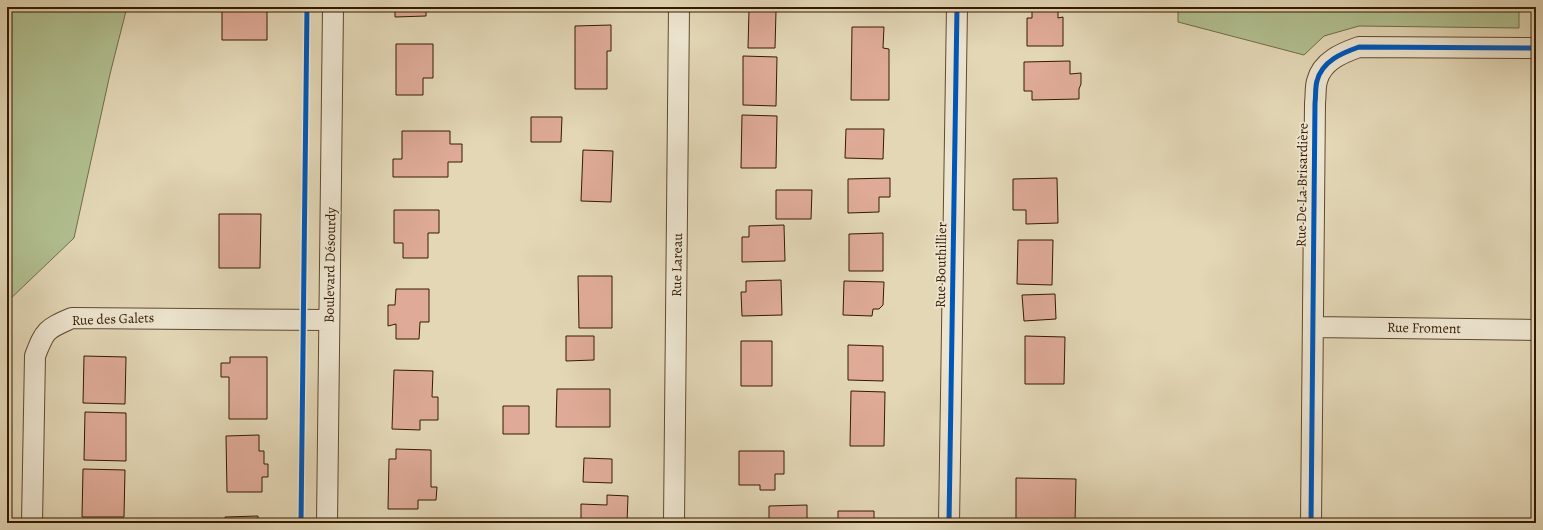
<svg xmlns="http://www.w3.org/2000/svg" width="1543" height="530" font-family="Alegreya,serif">
<style>
.green{fill:#b1bf90;stroke:#726c48}
.building{fill:#dfab98;stroke:#341a00}
.lines{fill:none;stroke-linecap:round;stroke-linejoin:round}
.minor-casing{stroke:#60492e;stroke-width:22}
.minor{stroke:#ede5d0;stroke-width:20}
.cycleway-casing{stroke:#ede5d0;stroke-width:8}
.cycleway{stroke:#0057b8;stroke-width:5}
.labels{text-anchor:middle;dominant-baseline:central;stroke-width:3.5;stroke-linejoin:round;paint-order:stroke}
.street-label{font-size:14px;fill:#341a00;stroke:#ede5d0}
</style>
<rect width="100%" height="100%" fill="#e3d7b6"/>
<filter id="stains"><feTurbulence type="fractalNoise" baseFrequency=".005" numOctaves="4"/><feColorMatrix values="0 0 0 0 .2 0 0 0 0 .09 0 0 0 0 .02 0 0 0 .5 -.17"/></filter>
<radialGradient id="worn" r=".72"><stop offset=".6" stop-color="#630" stop-opacity="0"/><stop offset="1" stop-color="#630" stop-opacity=".3"/></radialGradient>
<path class="green" d="M7,7h120l-17,67 -36,164 -67,64z
M1178,7h341v21l-160,-2 -35,10 -20,19 -126,-33z"/>
<path class="building" d="M222,7h45v33h-45z
M395,7h31v9l-31,1z
M1021,7h37v11l5,-1v29h-36v-28h5v-9h-11z
M749,10l27,1 -1,37h-27z
M611,25v26h-4v38h-32v-63z
M852,27h32l-1,21 6,1v51h-38z
M396,44h37v34h-10v17h-27z
M743,56l34,1 -1,49 -33,-1z
M1070,61v13l11,-1v11l-2,5v10l-47,1v-9h-8v-29z
M742,115l35,1 -1,52h-35z
M531,117h31l-1,25h-30z
M846,129h38l-1,30 -38,-1z
M402,131h48v13h12v18h-14v15h-55v-18h9z
M583,150l30,1 -2,51 -30,-1z
M890,178v19h-11v15l-31,1v-34z
M1057,178l1,45 -32,1v-14h-13v-31z
M776,190h36l-1,29h-35z
M394,210h45v23h-11v25h-25v-15h-9z
M219,214h42l-1,54h-41z
M784,225l1,36 -43,1v-25h7v-11z
M883,233v38h-34v-37z
M1018,240h35l-1,45 -35,-1z
M578,276h34v52h-33z
M781,280l1,35 -40,1 -1,-24h5v-11z
M844,281l40,1 -1,23 -4,4h-6l-1,7 -29,-1z
M396,289h33v33h-9l-1,17h-23v-15l-8,2v-21h7z
M1055,294l1,25 -32,2 -2,-26z
M566,336h28v24l-28,1z
M1025,336l40,1 -1,47h-39z
M741,341h31v45h-31z
M848,345l35,1v35l-35,-1z
M84,356l42,1 -1,47 -42,-1z
M230,357h37v62h-38v-42h-8v-14h9z
M394,370l39,1 -1,26h6v23h-18v10l-28,-1z
M557,389h53v38h-54z
M851,391l34,1 -1,54h-34z
M503,406h26v28h-26z
M85,412l41,1v48l-42,-1z
M259,435v16h5v13h4v13h-6v15h-35l-1,-56z
M396,449l35,1v37h6l-1,13h-18v9h-30l1,-50h7z
M739,451h45v23h-9v16h-15v-5h-21z
M584,458l28,1v24l-29,-1z
M83,469l42,1 -1,47h-42z
M1016,478l60,1 -1,44 -59,-2z
M607,495l21,1 -1,27h-46v-19l26,1z
M807,505v18h-38v-17z
M838,511h36v12h-36z
M258,516v7h-33v-6z"/>
<g class="lines">
<defs>
<path id="minor" d="M1313,327l223,3
M32,523l3,-167c10,-26 11,-27 37,-38l257,2
M327,523l6,-516
M674,523l5,-516
M949,523l8,-516
M1311,523l4,-420c1,-7 0,-15 2,-22 5,-20 25,-28 42,-34l177,1"/>
</defs>
<use href="#minor" class="minor-casing"/>
<use href="#minor" class="minor"/>
<defs>
<path id="cycleway" d="M301,523l6,-516
M949,523l8,-516
M1311,523l4,-420c1,-7 0,-15 2,-22 5,-20 25,-28 42,-34l177,1"/>
</defs>
<use href="#cycleway" class="cycleway-casing"/>
<use href="#cycleway" class="cycleway"/>
</g>
<g class="labels">
<g class="street-label">
<text transform="translate(1302 185) rotate(-89)">Rue De La Brisardière</text>
<text transform="translate(330 265) rotate(-89)">Boulevard Désourdy</text>
<text transform="translate(677 265) rotate(-89)">Rue Lareau</text>
<text transform="translate(941 265) rotate(-89)">Rue Bouthillier</text>
<text transform="translate(113 319) rotate(-2)">Rue des Galets</text>
<text transform="translate(1424 328) rotate(1)">Rue Froment</text>
</g>
</g>
<rect width="1543" height="530" fill="none" stroke="#e3d7b6" stroke-width="24"/>
<rect x="8" y="8" width="1527" height="514" fill="none" stroke="#341a00" stroke-width="2"/>
<rect x="12" y="12" width="1519" height="506" fill="none" stroke="#341a00"/>
<rect width="100%" height="100%" filter="url(#stains)"/>
<rect width="100%" height="100%" fill="url(#worn)"/>
</svg>
